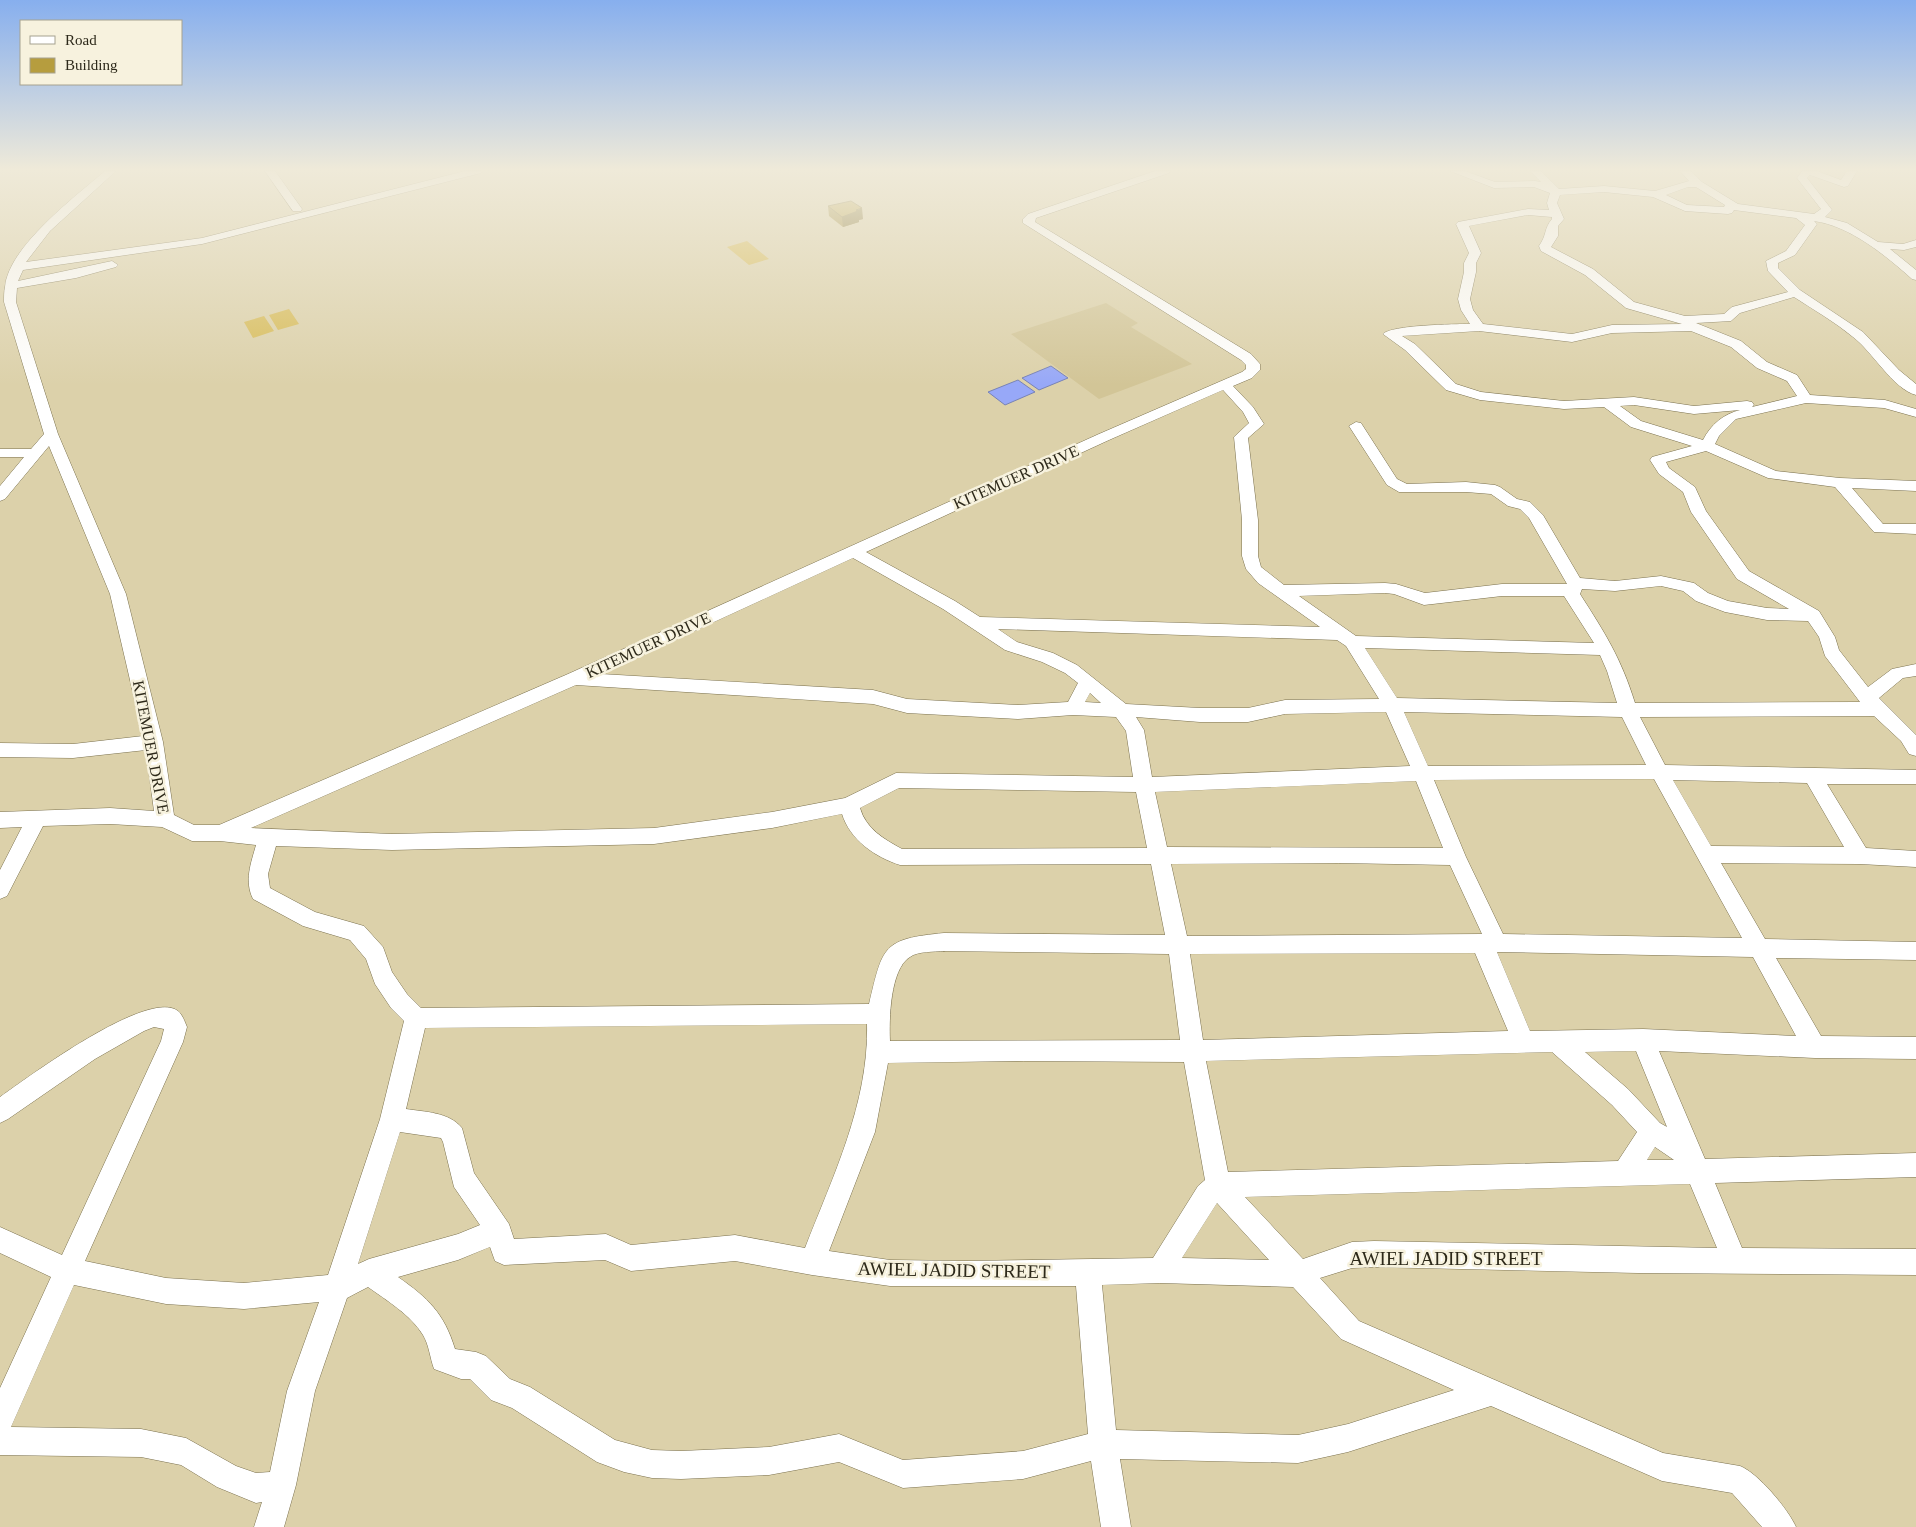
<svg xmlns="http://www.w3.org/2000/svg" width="1916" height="1527" font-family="Georgia,serif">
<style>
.built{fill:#d2c597}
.green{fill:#d7bb57}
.water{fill:#97a8f8;stroke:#7782b5}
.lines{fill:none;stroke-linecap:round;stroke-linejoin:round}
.minor-casing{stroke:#7b714e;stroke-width:1}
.minor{fill:#fff;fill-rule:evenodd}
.wall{fill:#9d8735}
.shaded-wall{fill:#7f6e2b}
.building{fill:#b69d3e;stroke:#7f6e2b}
.labels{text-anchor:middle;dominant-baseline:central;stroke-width:5;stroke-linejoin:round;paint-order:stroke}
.street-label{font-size:16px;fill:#2d291a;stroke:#f7f2de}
.near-street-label{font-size:19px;fill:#2d291a;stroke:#f7f2de}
</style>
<rect width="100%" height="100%" fill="#dcd1aa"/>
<path class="built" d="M1106,303l32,20 -7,4 61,37 -93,35 -88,-65z"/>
<path class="green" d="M747,241l22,18 -20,6 -22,-18z
M289,309l10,15 -21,6 -9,-15z
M264,316l10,15 -21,7 -9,-16z"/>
<path class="water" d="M1051,366l17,12 -29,12 -17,-12z
M1018,380l17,12 -30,13 -17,-13z"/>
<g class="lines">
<defs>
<path id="minor" d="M105,171h11l-66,60 -24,31 176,-24 263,-67h17l-1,2 -279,71 -179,26 -5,11 94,-20 6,4 -2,2 -40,11 -59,10 -1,14 42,132 68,160 37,148 11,73 20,10h25l349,-151 531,-240 143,-62 4,-3v-4l-5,-5 -218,-137v-4l5,-5 127,-43h15l-1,2 -133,45 -1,4 216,132 9,10v6l-8,8 -19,8 20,21 11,17 -16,14 10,82v36l3,11 23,18 101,-2 11,1 29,9 77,-9h65l-38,-66 -9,-9 -12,-3 -17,-12 -25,-2h-67l-12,-7 -38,-59 7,-4 5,1 36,56 10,5 59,-2 29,3 5,2 17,12 13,3 13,13 37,63 35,3 46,-5 33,7 14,10 20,8 39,7 22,1 -52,-30 -46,-67 -8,-20 -24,-18 -9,-14 2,-3 40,-11 -61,-19 -27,-20 -40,2 -84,-9 -34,-10 -41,-40 -22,-16c8,-9 72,-10 87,-10l-9,-14 -3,-11 6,-27v-9l5,-10 -13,-29 2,-2 70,-13 21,1 -2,-7 3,-10 -16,-6 -40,1 -44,-17h15l30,11 40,-1 6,1 -11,-11h11l18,18 45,-3 51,5 34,-10 -9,-10h11l11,11 36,22 76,10 7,-5 -24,-31 5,-7h15l24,9 6,-9h10l-9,15 -4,1 -34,-12 -3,3 25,32 -7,7 22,6 31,19 25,2 13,-4v7l-12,3 -14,-1 26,21v10l-4,-1c-27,-24 -62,-53 -98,-58l3,3 -22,31 -17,8v5l22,22 63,42 36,38 17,14v11c-23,-6 -44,-44 -63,-58 -18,-15 -39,-27 -59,-40l-54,16 -9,8 -35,2 45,18 26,21 30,13 13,20 75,5 31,9v8l-32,-9 -78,-5 -70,16 -17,17 -4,8 61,27 64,7 76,3v10l-64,-3 31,36h33v10l-42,-2 -39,-45 -67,-9 -62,-27 -40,11 3,6 26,19 11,24 43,60 70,40 16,26 4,13 29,37 24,-18 24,-5v12l-13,2 -24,20 37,37v21l-7,-2 -8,-13 -27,-25 -234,1 25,48 251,5v14h-89l39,64 50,3v16l-56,-3 -139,-1 44,76 151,3v18l-140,-2 45,78 95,1v22l-101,-1 -156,-7 46,108 211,-6v24l-201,6 27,65 174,1v26l-278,-2 -264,-6 -22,1 -32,10 39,43 304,132 77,13c18,7 48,43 56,61h-34l-30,-34 -70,-12 -171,-75 -143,46 -50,11 -178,-4 11,68h-30l-10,-66 -68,18 -120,9 -64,-26 -70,13 -88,4 -29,-1 -28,-6 -27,-10 -85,-54 -21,-8 -21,-21h-9l-27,-10c-4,-11 -5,-24 -11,-34 -12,-20 -37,-35 -55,-48l-21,11 -32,93 -19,94 -12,42h-30l8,-25 -6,1 -39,-16 -36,-22 -40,-8 -141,-2v-67l51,-111 -51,-24v-26l62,28 99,-214 3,-12 -10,-2 -10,4 -49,28 -87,60 -8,4v-26c27,-19 148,-109 178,-86 4,3 7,11 9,16l-4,15 -98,219 81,17 78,5 84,-8 52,-156 24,-98 -13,-13 -16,-24 -9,-25 -16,-19 -47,-14 -50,-27c-9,-18 -2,-36 3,-54l-36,-4h-28l-30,-14 -52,-3 -67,2 -36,70 -7,3v-29l22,-43 -22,1v-16l110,-4 44,3 -8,-61 -73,8 -73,-1v-14l73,1 70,-8 -33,-142 -61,-148 -44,53 -5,2v-15l24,-29h-24v-8h31l13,-15 -40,-132c0,-5 0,-11 1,-15 3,-40 71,-91 100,-116zM1688,187h8l29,18 -1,2 -37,-2 -21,-10zM1604,192l49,5 32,14 43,3 4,-1 2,-3 62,8 9,7 -19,26 -20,10 2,10 20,21 -56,15 -8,7 -39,2 -51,-14 -41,-33 -42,-22 7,-11v-10l6,-7 -7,-16 3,-8zM1528,215l24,2v2c-8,9 -5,16 -13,27l2,5 44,24 41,33 56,16 -70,1 -40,9 -89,-10 -10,-14 -3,-11 6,-27v-9l5,-10 -12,-27zM1479,331l93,11 40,-9 79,-2 40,16 26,21 30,13 10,15 -45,11 2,-2 -2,-3 -5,-1 -53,5 -60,-9 -70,4 -83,-9 -25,-8 -41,-40 -13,-8zM1223,390l20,22 6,11 -15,14 8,83v36l4,13 12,14 62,44 -340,-10 -25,-16 -89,-49 243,-112zM1634,405l60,9 46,-4c-16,4 -29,14 -37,30l-62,-19 -21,-15zM853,558l90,51 62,41 37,12 23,11 13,10 -10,19 -50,3 -111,-6 -34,-9 -272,-16zM1661,586l22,5 13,10 29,11 42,8 41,1 11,16 6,19 35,46 -225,1c-14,-45 -30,-70 -55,-109l2,-5 33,2zM1385,593l9,1 30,11 78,-9h62l30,47 -238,-7 -57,-40zM998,629l339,11 9,6 33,53 -94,1 -37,8h-48l-74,-4 -49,-39 -24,-12 -36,-11zM1365,648l235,7 7,16 10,32 -220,-5zM576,685l297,19 34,9 111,6 55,-4 43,2 10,14 7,46 -237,-4 -51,25 -73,14 -118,16 -262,6 -141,-6zM1090,693l11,10 -16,-1zM1386,712l24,54 -258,11 -8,-47 -8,-13 64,5h48l37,-8zM1404,712l218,5 24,48 -218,1zM1654,779l88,159 -239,-4 -37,-77 -32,-77zM1673,780l134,3 37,64 -133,-1zM1416,781l27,67 -276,-1 -12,-55zM899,788l237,4 11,56 -245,1c-18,-10 -36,-20 -42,-41zM842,814c8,26 33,43 58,51l251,-1 14,71 -221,-2c-62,6 -61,13 -75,71l-448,4 -14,-14 -15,-22 -9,-25 -19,-21 -49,-14 -45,-24 -2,-14 8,-28 116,4 262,-6 118,-16zM1339,863l111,2 32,69 -295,2 -16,-72zM944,951l225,3 11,86 -290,1c-1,-21 0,-72 20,-84 8,-6 24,-5 34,-6zM1497,952l256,5 43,79 -153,-7 -113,2zM1475,953l33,78 -305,9 -13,-86zM867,1024c2,79 -34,152 -62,224l-70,-13 -104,10 -25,-11 -92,5 -5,-15 -35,-51 -12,-45c-13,-16 -37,-16 -56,-19l19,-81zM1636,1051l31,76 -7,-4 -32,-34 -43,-37zM1552,1052l60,53 25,27 -19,29 -390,11 -22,-111zM1024,1061l160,1 21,118 -7,6 -45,72 -187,3 -76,-1 -61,-9 46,-119 13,-69zM400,1132l41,6 2,4 11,45 26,38 -22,9 -89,25 -11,5zM1655,1147l19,13h-27zM1690,1184l27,64 -343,-7 -22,1 -49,17 -58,-62zM1217,1203l52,57 -87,-2zM490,1247l5,14 9,4 101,-5 26,11 104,-10 77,14 78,11h186l12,148 -65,17 -120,9 -64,-26 -70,13 -88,4 -29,-1 -37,-10 -85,-53 -20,-8 -24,-23 -10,-4 -21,-3c-11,-36 -27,-51 -57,-72l60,-17zM1160,1283l133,4 48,52 113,51 -106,34 -50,11 -182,-5 -14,-145zM74,1285l92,19 78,5 75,-7 -32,89 -17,81 -14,1 -20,-7 -50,-28 -45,-9 -130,-2z
M265,171h10l27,38 -1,2h-8z"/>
</defs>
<use href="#minor" class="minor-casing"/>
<use href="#minor" class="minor"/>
</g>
<path class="wall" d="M828,206l35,13 -4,1v2l-16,5 -14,-11z"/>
<path class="shaded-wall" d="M862,208l1,11 -4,1v2l-16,5 -1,-10z"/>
<path class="building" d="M851,201l11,7 -6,2 2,1 -16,6 -14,-11z"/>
<linearGradient id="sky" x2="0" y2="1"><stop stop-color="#87afee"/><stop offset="0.44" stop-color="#efead9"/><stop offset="1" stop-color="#efead9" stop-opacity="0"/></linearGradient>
<rect width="1916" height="385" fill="url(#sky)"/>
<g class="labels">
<g class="street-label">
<text transform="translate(1016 477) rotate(-24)">KITEMUER DRIVE</text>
<text transform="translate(648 645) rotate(-25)">KITEMUER DRIVE</text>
<text transform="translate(151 747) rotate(79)">KITEMUER DRIVE</text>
</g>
<g class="near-street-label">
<text x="1446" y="1258">AWIEL JADID STREET</text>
<text transform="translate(954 1270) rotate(1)">AWIEL JADID STREET</text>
</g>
</g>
<rect x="20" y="20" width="162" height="65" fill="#f7f2de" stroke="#a6a290"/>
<rect x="30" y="36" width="25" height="8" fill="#ffffff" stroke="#a6a290"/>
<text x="65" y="45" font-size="15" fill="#2d291a">Road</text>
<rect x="30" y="58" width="25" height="15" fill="#b69d3e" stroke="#a6a290"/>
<text x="65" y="70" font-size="15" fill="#2d291a">Building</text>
</svg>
